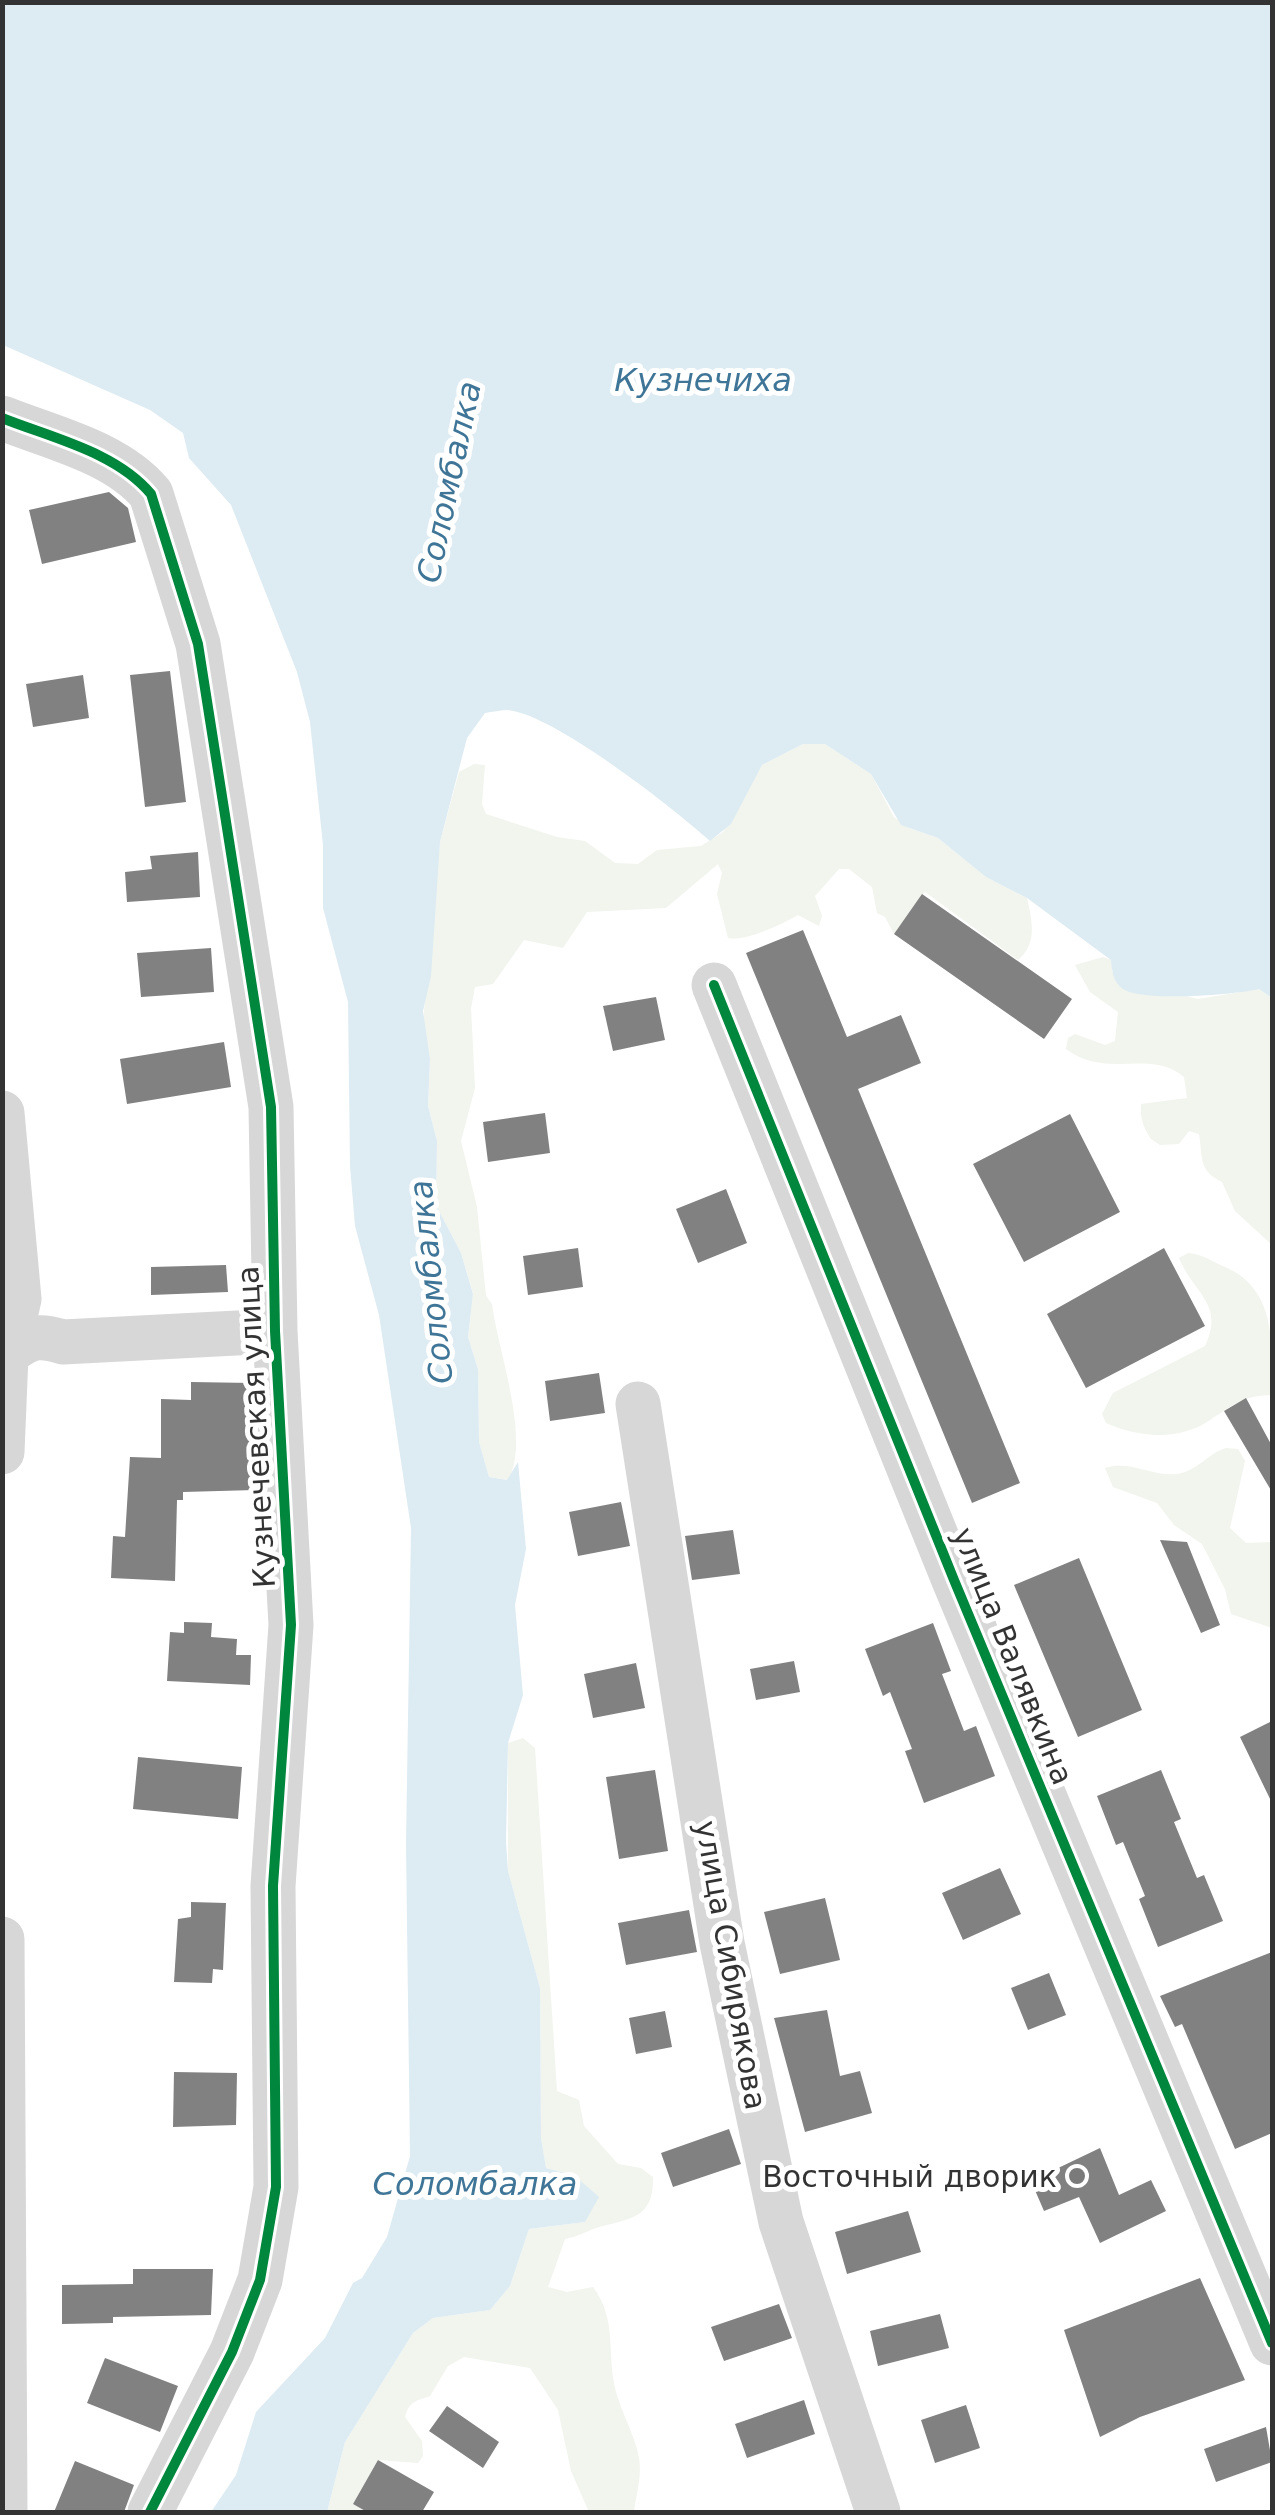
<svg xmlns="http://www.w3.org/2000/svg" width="1275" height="2515" font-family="'DejaVu Sans',sans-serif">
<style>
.green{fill:#f1f5ed}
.water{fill:#ddebf3}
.building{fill:#818181}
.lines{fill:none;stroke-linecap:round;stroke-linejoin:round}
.minor{stroke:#d7d7d7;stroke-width:45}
.cycleway-casing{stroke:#fff;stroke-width:16}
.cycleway{stroke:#00873e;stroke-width:10}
.poi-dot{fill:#7a7a7a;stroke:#fff;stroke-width:4}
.labels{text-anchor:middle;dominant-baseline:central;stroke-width:10;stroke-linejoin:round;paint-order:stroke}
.street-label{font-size:30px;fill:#333;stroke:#fff}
.poi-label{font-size:30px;fill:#333;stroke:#fff;text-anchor:end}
.water-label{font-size:32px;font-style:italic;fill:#3f7597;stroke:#fff}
</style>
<rect width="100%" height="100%" fill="#fff"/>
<path class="green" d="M803,744h22l46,30 23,43 18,12 26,9 48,39 41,21c5,23 11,45 -9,62l-93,-68 -31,42 -9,-17 -8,-4 -5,-26 -23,-18h-10l-24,27 7,20 -3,10 -21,-11c-15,9 -54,27 -70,23l-11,-44 5,-21 -4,-9 -52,44 -79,4 -24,36 -39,-8 -31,44 -18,3 -4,21 4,80 -14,53 16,66 9,89 6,8c6,48 39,135 16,176l-19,-3 -10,-35 -1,-73 -10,-32 5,-44 -12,-40 -25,-48 1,-64 -9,-35 2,-47 -7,-37 17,-180 19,-70 15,-8 11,1 -3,39 4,10 71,23 28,4 30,22 23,1 19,-14 44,-4 22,-14 39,-67z
M1103,957l9,3v12l31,23 31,-2 24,6 61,-10 13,9v247l-37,-34 -13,-29c-24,-12 -19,-24 -23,-48l-10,-3 -10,13 -19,1 -9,-6c-8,-13 -11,-20 -10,-35l46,-6 -3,-21c-34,-29 -77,3 -118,-28l2,-11 7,-4 30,11 10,-4 3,-29 -28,-20 -15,-27z
M1188,1253c15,1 24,9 37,14 50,21 48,75 47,128 -29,0 -42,12 -65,27 -30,19 -70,15 -101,1l-4,-9 11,-21 92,-47c20,-42 -11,-52 -26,-88z
M1226,1448l12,1 7,12 -15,67 16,15 26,-1v86l-41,-14 -6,-25 -23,-45 -28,-19 -17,-22 -44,-16 -8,-19c27,-8 46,9 72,6 21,-3 30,-20 49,-26z
M523,1738l12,10 22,343 22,9 5,26 34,38 23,4 12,9c1,43 -24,41 -57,51 -11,4 -20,9 -31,11l-17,48 19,5 26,-5c25,33 13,68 23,105 6,22 19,44 23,66 3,20 -3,36 -5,54h-45l-18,-41 -13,-61 -28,-42 -66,-11 -16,9 -18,30c-14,5 -21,5 -25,21l17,24 1,15 -5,7 -40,-3 -25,44 13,8h-39l18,-70 68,-109 20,-15 57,-8 20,-24 19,-57 56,-7 -10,-46 -29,-8 -5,-30 -1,-150 -32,-117v-128z"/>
<path class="water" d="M3,2l1269,1v995l-13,-9c-25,6 -117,13 -136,0 -10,-7 -11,-18 -12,-29l-84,-62 -41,-21 -48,-39 -37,-13 -30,-51 -46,-30h-22l-41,21 -31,59 -21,17c-37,-33 -155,-126 -202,-131 -7,0 -16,2 -23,3l-18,25 -27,104 -9,134 -8,35 7,48 -2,47 9,35 -1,64 25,48 12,41 -5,43 10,32 1,73 10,35 18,3 11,-18 8,87 -11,56 8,90 -15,48 -2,99 2,29 32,117 1,150 5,30 29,8 24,21 -14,25 -56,7 -19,57 -20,24 -57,8 -20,15 -68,109 -18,70h-116l25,-37 20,-63 69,-74 28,-55 9,-5 25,-41 23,-81 -4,-312 5,-316 -32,-213 -24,-89 -5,-60 -2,-164 -25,-94v-63l-13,-123 -13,-50 -66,-167 -42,-47 -6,-25 -33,-23 -147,-65z"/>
<path class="building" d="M109,492l19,16 8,34 -94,22 -13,-54z
M170,671l16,131 -41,5 -15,-132z
M83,675l6,43 -56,9 -7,-43z
M198,852l2,45 -73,5 -2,-30 27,-3 -2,-13z
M922,894l150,105 -28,40 -150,-105z
M803,930l44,107 54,-22 20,48 -63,26 162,394 -48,20 -226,-550z
M211,948l3,44 -73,5 -4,-44z
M656,997l9,43 -52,11 -10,-45z
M224,1042l7,45 -104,17 -7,-45z
M545,1113l5,40 -62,9 -5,-40z
M1070,1114l50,98 -96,50 -51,-98z
M726,1189l21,54 -49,20 -22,-54z
M578,1248l5,39 -55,8 -5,-39z
M1164,1248l41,78 -119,62 -39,-74z
M226,1265l2,27 -77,3v-28z
M599,1373l6,40 -55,8 -5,-40z
M191,1382l61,1 3,107 -72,2v8h-6l-2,81 -64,-3 2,-42 12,1 5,-80 31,1v-59l30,1z
M1246,1398l26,48v46l-48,-81z
M621,1502l9,44 -52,10 -9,-44z
M733,1530l7,44 -48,6 -7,-44z
M1160,1540l27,2 33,83 -19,8z
M1079,1558l63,152 -64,27 -64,-152z
M184,1622l28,1 -1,14 26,2 -1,16h15l-1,30 -83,-4 3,-49 14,1z
M933,1623l18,48 -9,3 22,57 12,-5 19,50 -71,27 -19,-52 7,-2 -22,-57 -7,4 -18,-47z
M794,1661l6,31 -44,8 -6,-31z
M636,1663l9,45 -52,10 -9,-44z
M1272,1721v82l-32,-66z
M138,1757l104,10 -4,52 -105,-10z
M655,1770l13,81 -49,8 -13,-82z
M1161,1770l20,49 -7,3 23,56 7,-3 19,46 -65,26 -19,-48 6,-3 -22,-54 -7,3 -19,-49z
M1000,1868l21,46 -58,26 -21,-47z
M825,1898l15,62 -60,14 -16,-62z
M191,1902l35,1 -3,67 -10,-1 -1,14 -38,-1 4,-63 13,-2z
M689,1910l8,42 -71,13 -8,-42z
M1272,1952v181l-37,16 -53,-125 -7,3 -15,-31z
M1049,1973l17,42 -38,15 -17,-42z
M827,2010l13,66 20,-5 12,42 -67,19 -31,-114z
M665,2011l7,36 -36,7 -7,-36z
M174,2072l63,1 -1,52 -63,2z
M729,2129l12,35 -68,23 -12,-34z
M1100,2148l19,47 32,-15 15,31 -66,32 -21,-46 -35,14 -13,-30z
M908,2211l13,41 -74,22 -12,-42z
M133,2269h80l-2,46 -98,2v6l-51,1v-39l71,-1z
M1200,2278l45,102 -105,37 -40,20 -36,-107z
M779,2304l13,34 -68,23 -13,-34z
M940,2314l9,34 -71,18 -8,-35z
M105,2358l73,28 -18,46 -73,-29z
M804,2400l11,34 -68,24 -12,-34z
M966,2405l14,43 -45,15 -14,-43z
M447,2406l52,36 -16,26 -54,-37z
M1266,2427l6,35 -56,20 -12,-33z
M378,2460l56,32 -12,20h-55l-14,-8z
M75,2461l59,24 -10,27h-70z"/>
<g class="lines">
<path class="minor" d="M2,418c50,20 114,34 149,76l47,150 73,463 4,224 16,294 -18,261 3,301 -16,93 -28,72 -82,160
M714,985l240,595 318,763
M2,1113l17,186 -13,56 -4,97
M2,1355c27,-14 28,-23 61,-13l212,-11
M638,1404l84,539 59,279 97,290
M2,1939l3,573"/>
<defs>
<path id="cycleway" d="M2,418c50,20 114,34 149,76l47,150 73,463 4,224 16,294 -18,261 3,301 -16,93 -28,72 -82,160
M714,985l240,595 318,763"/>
</defs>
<use href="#cycleway" class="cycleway-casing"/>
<use href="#cycleway" class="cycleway"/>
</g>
<circle class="poi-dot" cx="1077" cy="2176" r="10"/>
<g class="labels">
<g class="street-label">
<text transform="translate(256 1427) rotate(-93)">Кузнечевская улица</text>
<text transform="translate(1013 1656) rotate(68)">улица Валявкина</text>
<text transform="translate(731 1965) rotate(80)">улица Сибирякова</text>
</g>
<g class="poi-label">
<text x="1057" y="2176">Восточный дворик</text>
</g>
<g class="water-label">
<text x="703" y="380">Кузнечиха</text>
<text transform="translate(449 482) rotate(-78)">Соломбалка</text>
<text transform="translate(431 1282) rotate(-96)">Соломбалка</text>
<text x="475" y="2184">Соломбалка</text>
</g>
</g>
<rect width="1275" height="2515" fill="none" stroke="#333333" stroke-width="10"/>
</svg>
